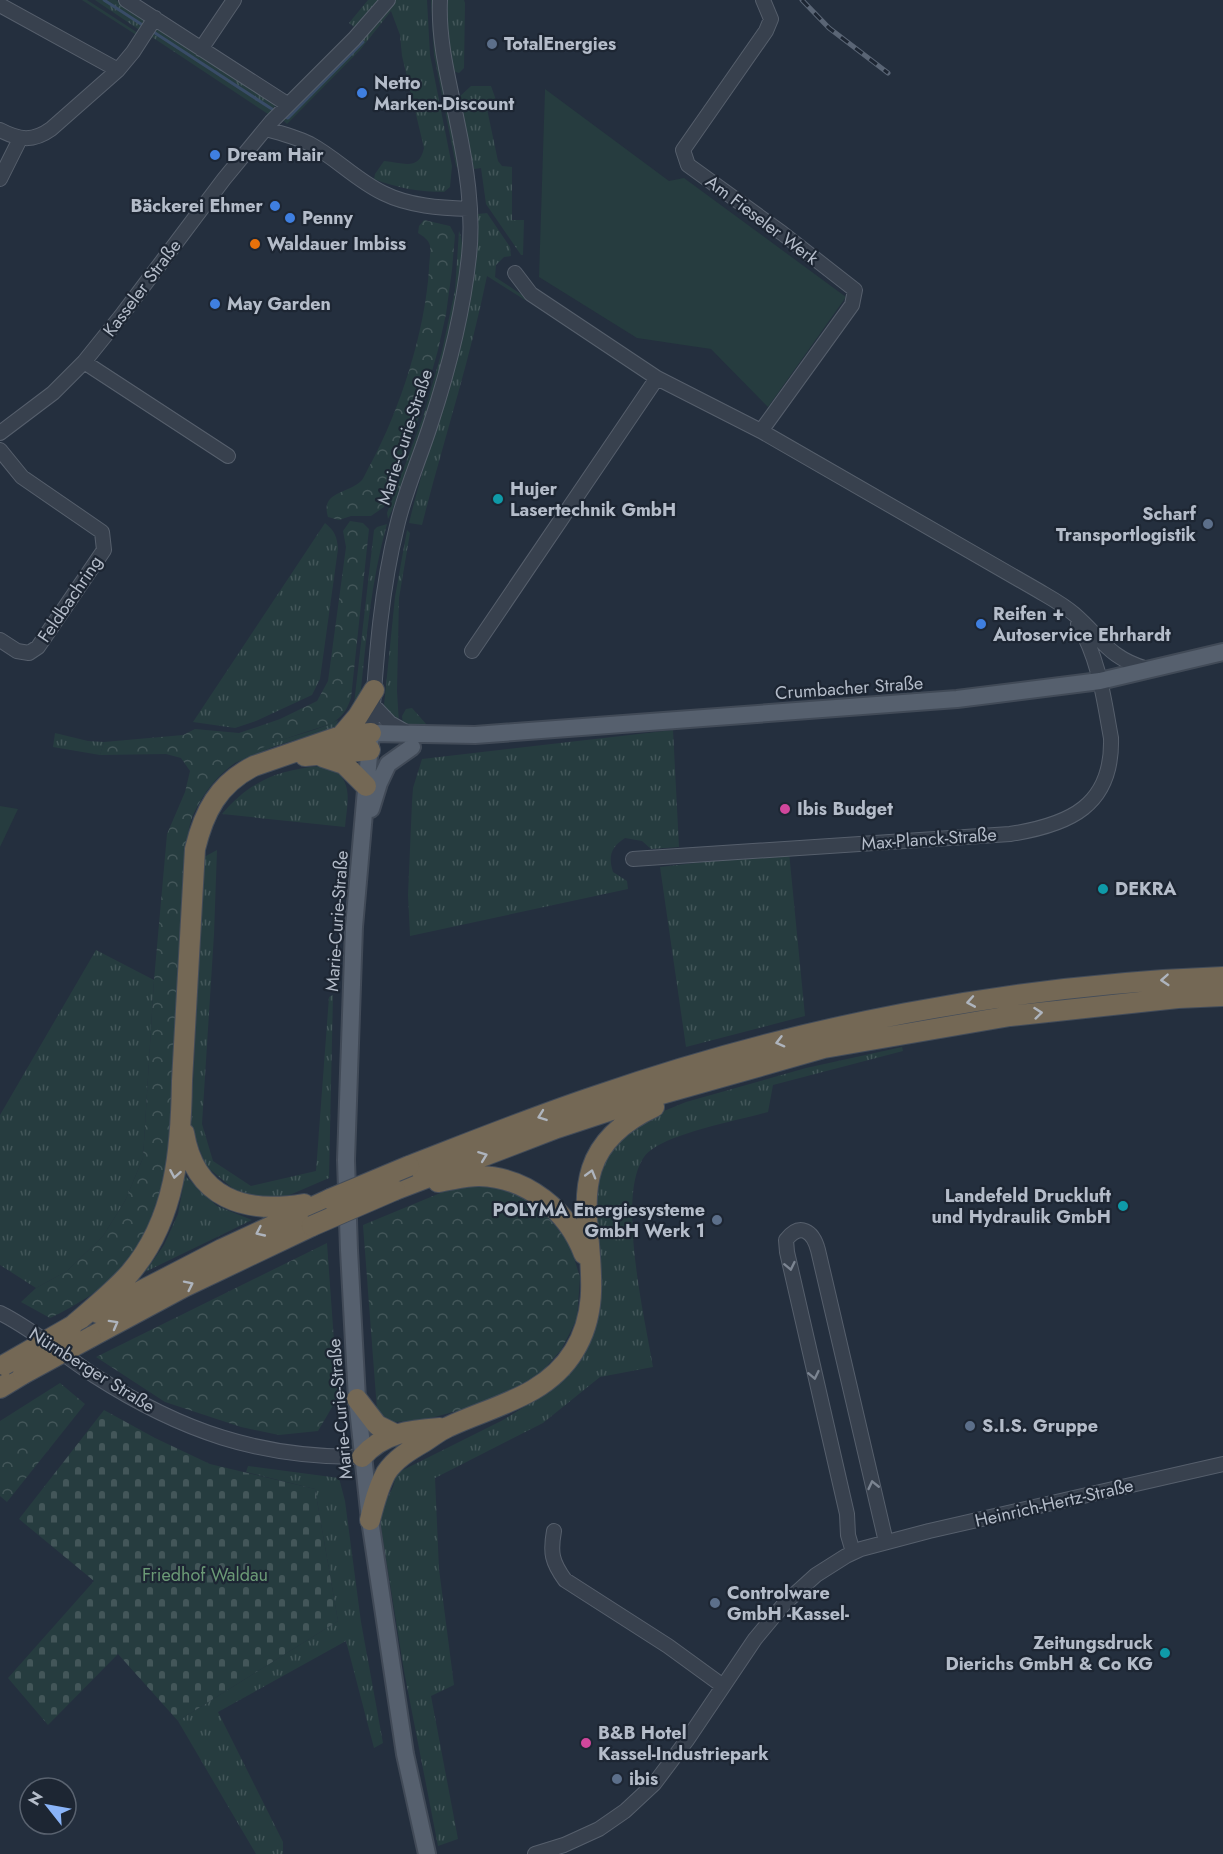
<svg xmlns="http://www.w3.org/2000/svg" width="1223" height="1854" font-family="Jost,sans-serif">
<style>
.grass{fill:url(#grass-tufts)}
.forest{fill:url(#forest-crowns)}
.cemetery{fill:url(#cemetery-stones)}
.garden{fill:#263c3f}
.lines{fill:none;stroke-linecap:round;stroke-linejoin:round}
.stream{stroke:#394c67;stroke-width:3}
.minor-casing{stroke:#565f6c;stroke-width:16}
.major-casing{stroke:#414a57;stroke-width:20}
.highway-casing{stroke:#434c59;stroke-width:22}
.minor{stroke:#38414e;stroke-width:14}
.major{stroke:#56606e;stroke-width:16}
.highway{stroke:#746855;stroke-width:20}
.rail-casing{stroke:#5a6575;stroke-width:5}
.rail{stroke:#1d2633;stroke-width:3;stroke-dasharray:9;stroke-linecap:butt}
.highway-bridge-casing{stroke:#434c59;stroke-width:22;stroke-linecap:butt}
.highway-bridge{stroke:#746855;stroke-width:20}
.oneway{stroke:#aeb4bd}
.oneway2{stroke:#7c8592}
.service-dot{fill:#5c6f8a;stroke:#1d2633;stroke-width:2}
.shop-dot{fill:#3f7fe0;stroke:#1d2633;stroke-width:2}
.food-dot{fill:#e8710a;stroke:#1d2633;stroke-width:2}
.culture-dot{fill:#0f9aa8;stroke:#1d2633;stroke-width:2}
.hotel-dot{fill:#d1479c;stroke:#1d2633;stroke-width:2}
.labels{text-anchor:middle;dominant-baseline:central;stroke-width:4.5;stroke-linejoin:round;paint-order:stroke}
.poi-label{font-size:18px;font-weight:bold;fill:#b4bcc9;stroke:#1d2633;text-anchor:start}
.street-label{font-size:18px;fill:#b4bcc9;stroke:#1d2633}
.park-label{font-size:18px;fill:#6b9a76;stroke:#1d2633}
</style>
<defs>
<pattern id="grass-tufts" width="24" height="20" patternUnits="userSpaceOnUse" patternTransform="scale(1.5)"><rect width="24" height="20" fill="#263c3f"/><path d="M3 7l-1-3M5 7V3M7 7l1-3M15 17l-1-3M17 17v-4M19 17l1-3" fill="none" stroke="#435659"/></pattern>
<pattern id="forest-crowns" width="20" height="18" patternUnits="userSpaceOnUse" patternTransform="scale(1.5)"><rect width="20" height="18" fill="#263c3f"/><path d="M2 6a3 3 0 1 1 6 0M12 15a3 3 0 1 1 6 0" fill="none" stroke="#435659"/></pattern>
<pattern id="cemetery-stones" width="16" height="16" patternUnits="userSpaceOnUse" patternTransform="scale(1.5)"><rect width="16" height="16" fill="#263c3f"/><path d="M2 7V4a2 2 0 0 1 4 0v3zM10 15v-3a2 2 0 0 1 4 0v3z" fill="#435659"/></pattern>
</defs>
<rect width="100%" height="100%" fill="#242f3e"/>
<path class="grass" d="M82,0h5l51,33v3z
M95,0h21l30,20 -5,8 -3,1z
M368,0h10l-24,27 -5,-4z
M392,0h35l3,55 22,111 -2,21 -6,5c-24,0 -47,-4 -70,-13l1,-5 9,-13c18,1 35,11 40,-13l-22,-92 -2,-21 -9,-24 -31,39 -73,74 -5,-5z
M431,0h3l26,170 -4,-4 -22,-111z
M446,0h18l1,3 -1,65 -5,5 -6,-2 -6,-39z
M157,27l119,78 -8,9 -116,-77z
M471,86h20l5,14 -8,2 -1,7 11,52 4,5 10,1v53h12l-1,35h-2l-35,-51 -5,-36 -7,1 -16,-71z
M487,213l23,34 1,9 -7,1 -8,8 -1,12 32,21 -2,2 -38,-24c-17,84 -44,166 -65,249l-13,-2c25,-103 68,-202 69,-309z
M459,231c19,39 -49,246 -71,288l-1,-6 36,-96 19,-66 13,-61z
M325,523c10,8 12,14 13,26l-18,130 -8,16 -56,26 -21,7 -42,-6z
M387,524c-16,57 -21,117 -27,175l-6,5 20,-174 3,-3z
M407,530l3,3 -11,65 -2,93 2,33 -14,-14 -1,-5 11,-108z
M412,708l15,17h-24l-1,-9 4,-7z
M338,720l-2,7 -63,20 -38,16c29,-24 70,-26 103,-43z
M673,730l6,117 -28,2 -9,-8 -17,-3c-14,9 -17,18 -12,34l14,9 1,8 -218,47 -2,-41 4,-93 1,-14 9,-29z
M55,733l33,8 16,1 -4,13 -47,-8z
M320,766l13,1c21,18 14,36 12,60l-123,-13c28,-33 56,-44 98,-48z
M217,850l-3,84 -12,190 11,37 38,25 65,-15 13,-174 4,-2 -4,183 -44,19h-42l-37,-31 -15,-39 13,-270z
M789,852l16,164 -119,31 -26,-180z
M96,950l58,30 -11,178 -18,43 -22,35 -36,35 -31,17 -36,-23v-150z
M902,1047l1,4 -130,34 -5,27c-32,9 -92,20 -117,38 -40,28 -5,173 2,217l-53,10 -57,46 -108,55 4,91 15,116 -23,11 27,143 -20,7 -34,-175 -25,-156 14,-28 4,-14 106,-53 48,-30 25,-27 12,-20 10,-43 -6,-93 7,-35 13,-27 37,-28 37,-15 120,-34z
M185,1176l32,30 35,14 -107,52 19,-27 14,-31z
M248,1466l91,12 6,23 16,121 22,121 -9,5 -28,-107 -128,71 65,130v12h-27l-78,-133 160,-100 -23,-132 -69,-17z"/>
<path class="forest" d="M424,220l26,6 5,9 -3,35 -6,44 -8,36 -19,67 -35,90 -13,9h-20l-12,4 -11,-3c-8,-26 20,-23 33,-36 3,-3 6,-11 9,-16 30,-55 55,-133 59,-196 0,-7 2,-16 1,-23 -1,-6 -7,-10 -12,-13l1,-7z
M350,521l13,2 6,6 -18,169c-4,12 -9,20 -21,26 -58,20 -107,28 -136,89 -5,10 -6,24 -9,36 -4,65 -7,130 -10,196 -4,61 1,142 -32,196 -22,36 -55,59 -93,77l-29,-16 15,-14 31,-17 36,-35 22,-35 18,-43 11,-178 13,-146 18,-42 5,-21 -9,-13 -15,-4 -66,1 4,-13 79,-7 12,-6 44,4 41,-14 37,-18 11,-20 18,-134 -3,-16z
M489,1185l33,12 25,19 22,26 11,35 -3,42 -16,31 -23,26 -52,27 -66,18 -30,1 -13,-12 -14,-185 87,-36z
M327,1243l11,154 -20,34 -39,4 -38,-8 -76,-25 -69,-45z
M60,1383l25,21 -78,98 -7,-6v-75z"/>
<path class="cemetery" d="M104,1410l51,28 55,26 105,25 23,132 -160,100 -60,-67 -70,71 -40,-47 86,-97 -75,-62z"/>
<path class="garden" d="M545,89l124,92 15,-3 162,119 -78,110 -57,-58 -74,-11 -98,-61z
M0,806l18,3 -18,38z"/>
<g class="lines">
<path class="stream" d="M104,0l40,26
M152,31l123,80
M283,116l5,2 75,-76"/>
<defs>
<path id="minor" d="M126,0l161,104
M0,5l118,65
M201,49l33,-49
M266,129c15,4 30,8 44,15 26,14 46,36 73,49 26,13 57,15 86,16
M0,130c19,10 33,12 51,-1l67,-59 15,-18 22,-34
M0,179l20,-40
M515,273l16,21 126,84 104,53 278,160c12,7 25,14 35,23 29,25 33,43 73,55
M84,362l144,94
M761,431l91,-126 3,-15 -73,-57 -94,-68 -5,-15 83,-119 5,-12 -8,-19
M0,433l53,-40 31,-31 37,-46 103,-137 47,-57 83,-83 34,-39
M0,450l22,27 80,55 2,18 -66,97 -9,6 -12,-2 -17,-11
M472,651l185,-273
M373,705l17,18 16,9
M371,733c5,-70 9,-139 26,-207 8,-35 23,-68 34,-103 18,-55 32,-110 38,-167 5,-45 -3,-92 -12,-135 -8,-40 -19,-80 -17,-121
M633,859l377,-25c59,-9 103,-28 101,-96 -7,-38 -12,-80 -33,-114
M0,1313c31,15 66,44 95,63 86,55 164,82 267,81
M554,1531c-4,22 -2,31 11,49l103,66 55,40
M853,1552l-5,-17 -1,-21 -60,-262 -1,-12c14,-18 27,-9 32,10l68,292
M535,1854l29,-9 35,-16 26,-18 29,-27 33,-44 68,-101 30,-36 31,-28 30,-19 15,-7 68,-18 294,-67"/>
<path id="major" d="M371,809l8,-26 9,-19 24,-17
M427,1854l-22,-100 -35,-234 -13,-121 -8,-149 -3,-90 8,-233 17,-194 104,2 482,-36 143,-18 123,-29"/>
<path id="highway" d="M341,736l17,-20 16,-26
M305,756l65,-6
M323,757l21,7 22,22
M184,1133c11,66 61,81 120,71
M409,1166c62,-24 124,-49 187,-70 201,-70 415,-111 627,-119
M438,1182c14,-2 27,-6 41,-6 48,1 89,35 105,78
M395,1190l162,-62 94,-31 173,-49 186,-32 168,-18 45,-2
M98,1313l124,-64 108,-50
M72,1326c20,-17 41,-34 58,-53 46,-54 51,-124 52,-192l13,-232c9,-37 23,-65 59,-83l87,-30 30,-3
M91,1337l93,-50 128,-61
M0,1388l23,-14
M357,1399l20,26 18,9
M362,1457c21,-24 48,-27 78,-29
M370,1520c4,-16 8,-32 16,-47 9,-14 24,-23 38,-31 8,-5 15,-11 24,-15 44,-21 98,-30 126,-76 53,-85 -45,-186 80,-244"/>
</defs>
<use href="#minor" class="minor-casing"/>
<use href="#major" class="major-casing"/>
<use href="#highway" class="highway-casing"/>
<use href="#minor" class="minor"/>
<use href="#major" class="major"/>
<use href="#highway" class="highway"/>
<defs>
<path id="rail" d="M802,0l27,28 59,45"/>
</defs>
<use href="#rail" class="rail-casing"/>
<use href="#rail" class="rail"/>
<defs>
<path id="highway-bridge" d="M330,1199l79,-33
M312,1226l83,-36
M4,1365l68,-39
M23,1374l68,-37"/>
</defs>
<use href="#highway-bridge" class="highway-bridge-casing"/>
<use href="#highway-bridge" class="highway-bridge"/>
</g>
<defs><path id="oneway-chevron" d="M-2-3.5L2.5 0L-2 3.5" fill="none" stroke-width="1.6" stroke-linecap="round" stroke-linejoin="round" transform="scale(1.5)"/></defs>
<g class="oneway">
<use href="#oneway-chevron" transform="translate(1165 980) rotate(176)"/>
<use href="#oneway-chevron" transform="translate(971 1002) rotate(170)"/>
<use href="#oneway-chevron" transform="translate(1038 1013) rotate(-6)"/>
<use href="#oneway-chevron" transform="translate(780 1042) rotate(165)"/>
<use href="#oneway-chevron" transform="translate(542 1116) rotate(160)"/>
<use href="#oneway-chevron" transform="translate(483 1156) rotate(-21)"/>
<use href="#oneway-chevron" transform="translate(175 1174) rotate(100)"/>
<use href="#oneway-chevron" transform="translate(591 1174) rotate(-74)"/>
<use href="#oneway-chevron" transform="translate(260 1232) rotate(155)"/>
<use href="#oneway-chevron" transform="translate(189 1285) rotate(-26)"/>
<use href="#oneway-chevron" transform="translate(114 1324) rotate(-29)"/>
</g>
<g class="oneway2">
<use href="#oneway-chevron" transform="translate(790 1266) rotate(78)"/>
<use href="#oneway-chevron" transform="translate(814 1375) rotate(78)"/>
<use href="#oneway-chevron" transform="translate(873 1485) rotate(-103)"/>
</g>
<g class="service-dot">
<circle cx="492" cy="44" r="6"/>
<circle cx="1208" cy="524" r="6"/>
<circle cx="717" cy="1220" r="6"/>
<circle cx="970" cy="1426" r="6"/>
<circle cx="715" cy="1603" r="6"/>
<circle cx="617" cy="1779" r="6"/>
</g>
<g class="shop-dot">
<circle cx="362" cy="93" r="6"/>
<circle cx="215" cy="155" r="6"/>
<circle cx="275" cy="206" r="6"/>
<circle cx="290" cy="218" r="6"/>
<circle cx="215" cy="304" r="6"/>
<circle cx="981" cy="624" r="6"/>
</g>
<circle class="food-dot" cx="255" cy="244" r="6"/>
<g class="culture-dot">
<circle cx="498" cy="499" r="6"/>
<circle cx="1103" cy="889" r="6"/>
<circle cx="1123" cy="1206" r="6"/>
<circle cx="1165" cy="1653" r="6"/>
</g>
<g class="hotel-dot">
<circle cx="785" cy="809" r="6"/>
<circle cx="586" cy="1743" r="6"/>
</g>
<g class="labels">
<g class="poi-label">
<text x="504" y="44">TotalEnergies</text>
<text x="374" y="83">Netto<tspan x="374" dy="21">Marken-Discount</tspan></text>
<text x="227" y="155">Dream Hair</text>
<text x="263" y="206" text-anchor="end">Bäckerei Ehmer</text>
<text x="302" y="218">Penny</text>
<text x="267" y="244">Waldauer Imbiss</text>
<text x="227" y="304">May Garden</text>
<text x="510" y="489">Hujer<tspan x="510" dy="21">Lasertechnik GmbH</tspan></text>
<text x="1196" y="514" text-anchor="end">Scharf<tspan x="1196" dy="21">Transportlogistik</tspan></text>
<text x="993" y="614">Reifen +<tspan x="993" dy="21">Autoservice Ehrhardt</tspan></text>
<text x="797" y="809">Ibis Budget</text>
<text x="1115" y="889">DEKRA</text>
<text x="1111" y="1196" text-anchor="end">Landefeld Druckluft<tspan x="1111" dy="21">und Hydraulik GmbH</tspan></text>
<text x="705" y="1210" text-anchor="end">POLYMA Energiesysteme<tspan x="705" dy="21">GmbH Werk 1</tspan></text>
<text x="982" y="1426">S.I.S. Gruppe</text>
<text x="727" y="1593">Controlware<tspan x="727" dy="21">GmbH -Kassel-</tspan></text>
<text x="1153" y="1643" text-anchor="end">Zeitungsdruck<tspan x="1153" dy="21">Dierichs GmbH &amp; Co KG</tspan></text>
<text x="598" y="1733">B&amp;B Hotel<tspan x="598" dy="21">Kassel-Industriepark</tspan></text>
<text x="629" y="1779">ibis</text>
</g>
<g class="street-label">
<text transform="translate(762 220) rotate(37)">Am Fieseler Werk</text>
<text transform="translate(142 288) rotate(-53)">Kasseler Straße</text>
<text transform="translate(405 437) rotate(-72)">Marie-Curie-Straße</text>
<text transform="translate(70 599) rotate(-56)">Feldbachring</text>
<text transform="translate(849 688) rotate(-4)">Crumbacher Straße</text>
<text transform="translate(929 839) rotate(-4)">Max-Planck-Straße</text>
<text transform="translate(337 921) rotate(-86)">Marie-Curie-Straße</text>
<text transform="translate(92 1370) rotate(32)">Nürnberger Straße</text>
<text transform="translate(340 1409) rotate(-95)">Marie-Curie-Straße</text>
<text transform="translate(1054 1503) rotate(-13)">Heinrich-Hertz-Straße</text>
</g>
<g class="park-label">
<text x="205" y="1575">Friedhof Waldau</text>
</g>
</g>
<g transform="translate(48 1806) rotate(301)"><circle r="28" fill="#1d2633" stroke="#59626f" stroke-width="1.5"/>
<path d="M0-4.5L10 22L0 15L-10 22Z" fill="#8ab4f8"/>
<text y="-9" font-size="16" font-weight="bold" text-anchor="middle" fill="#b4bcc9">N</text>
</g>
</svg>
